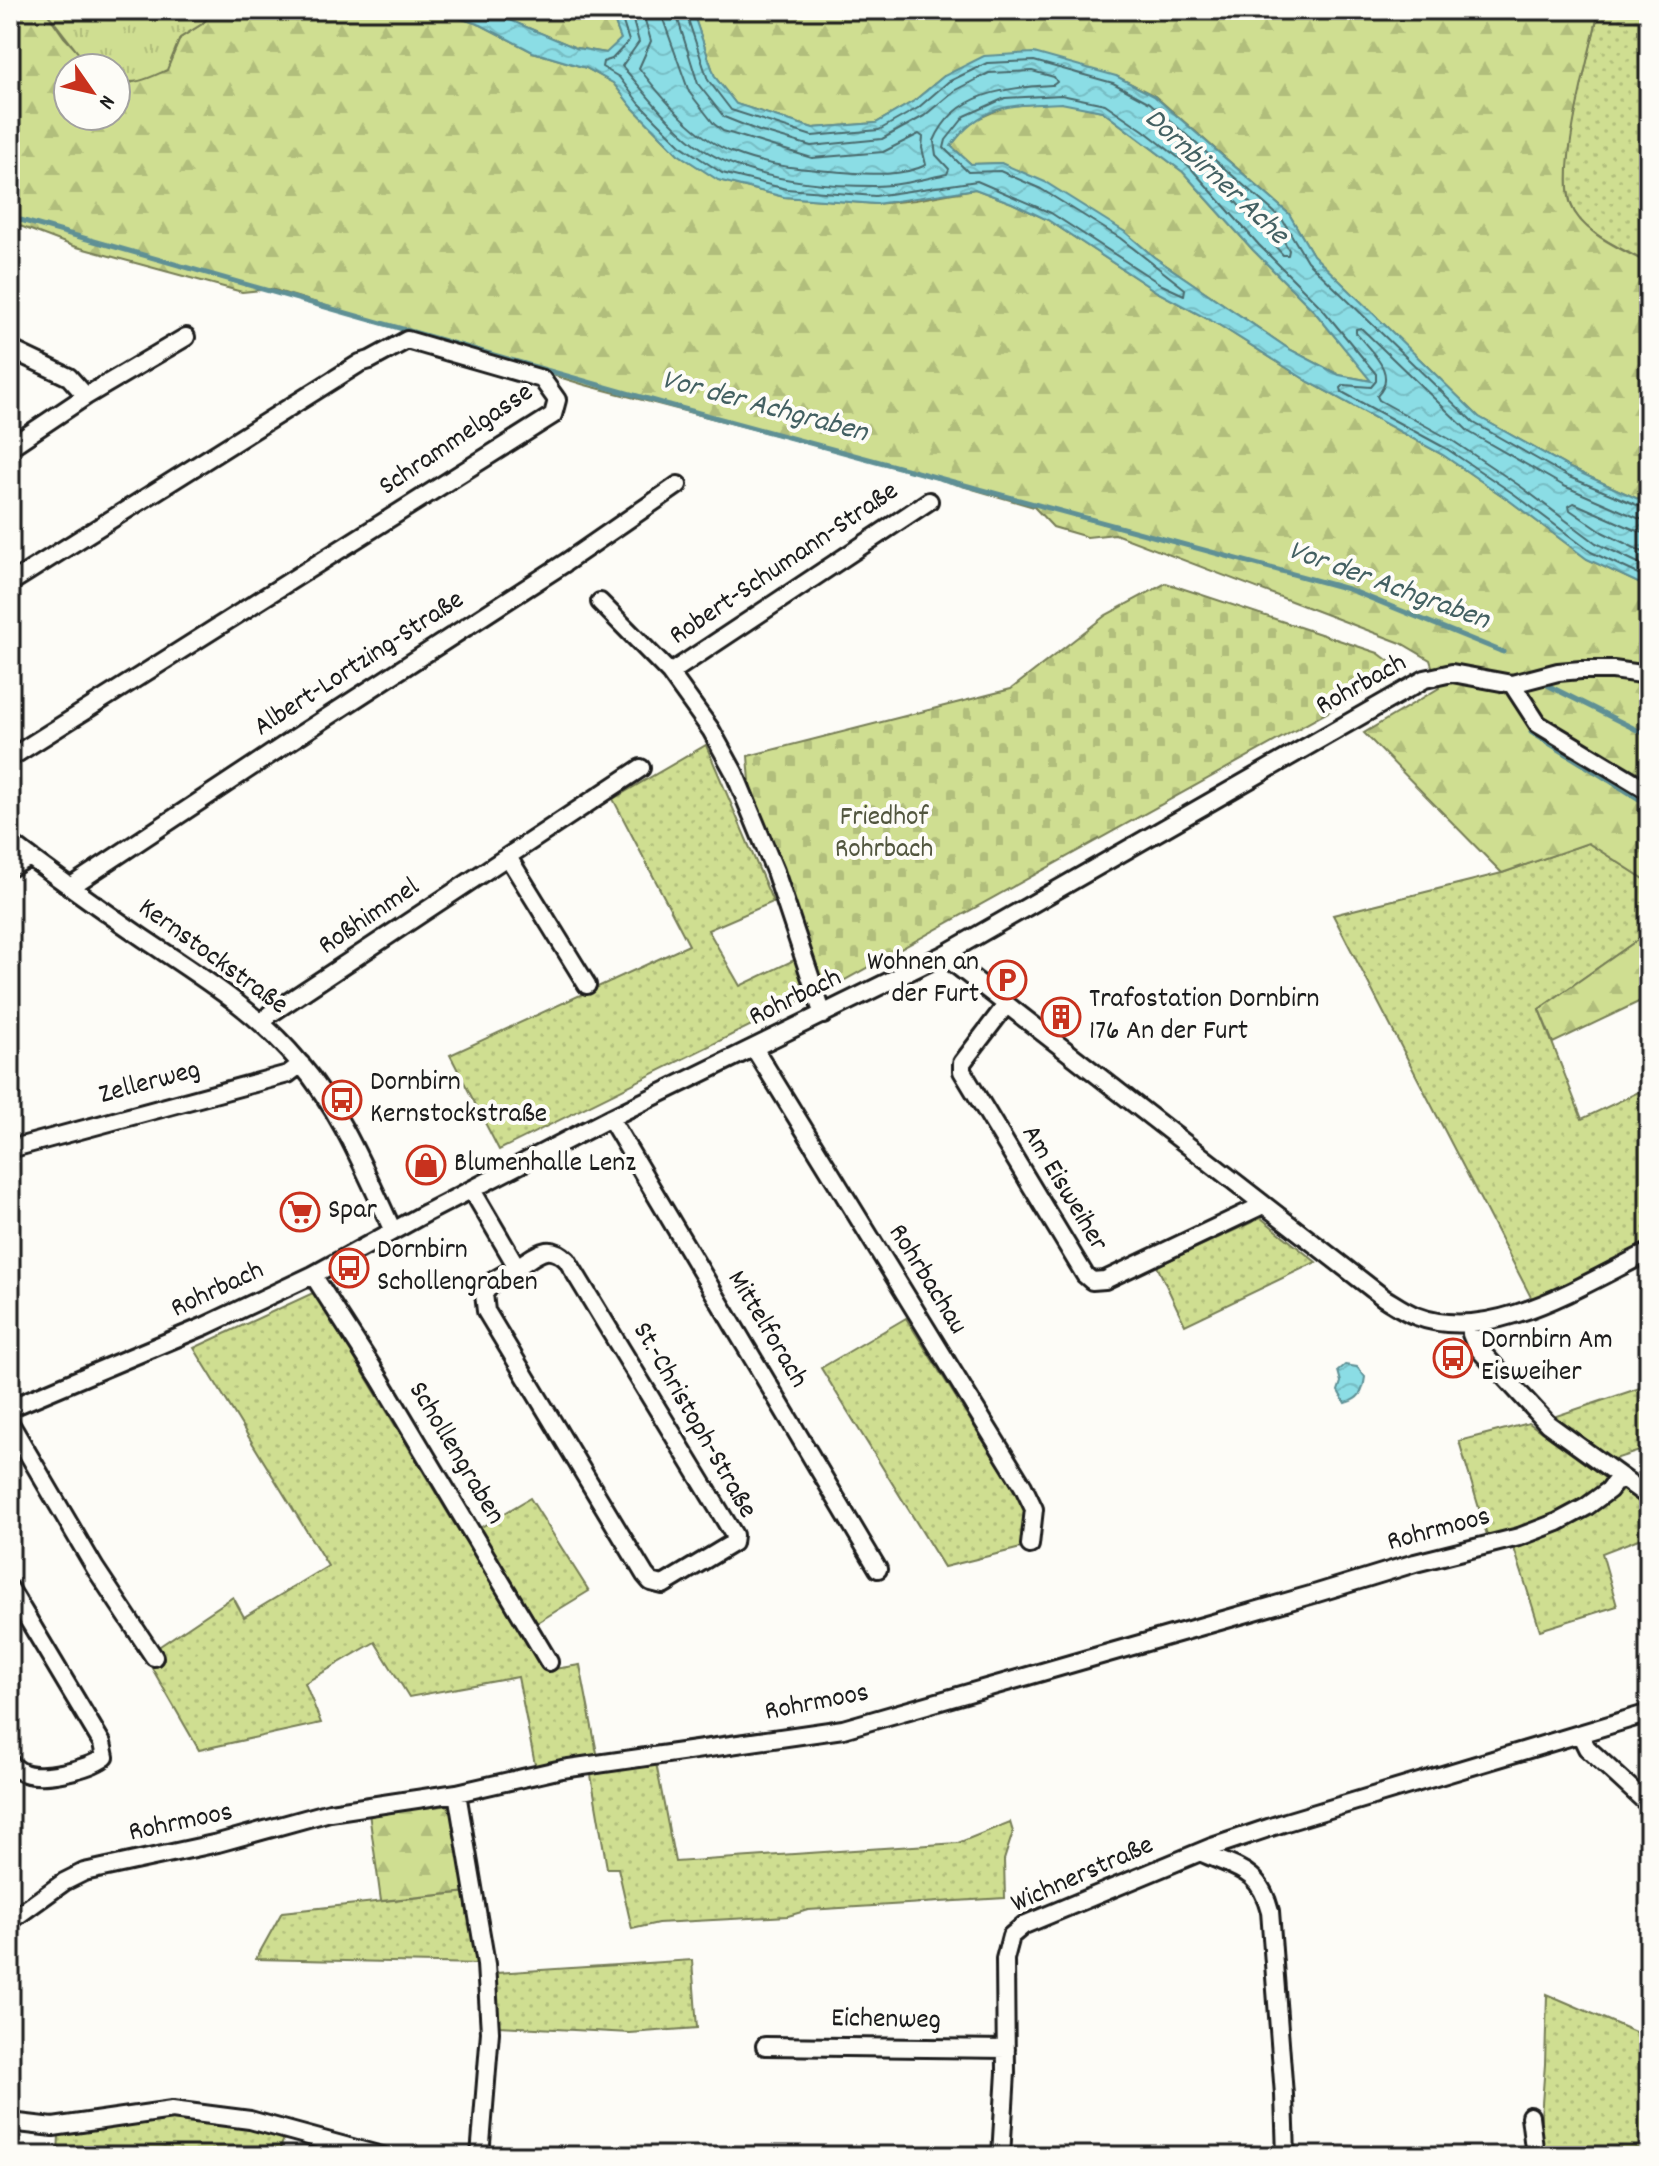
<svg xmlns="http://www.w3.org/2000/svg" width="1659" height="2166" font-family="Dekko,sans-serif">
<style>
.grass{fill:url(#grass-dots);stroke:#767d56;stroke-width:2}
.forest{fill:url(#forest-firs);stroke:#767d56;stroke-width:2}
.cemetery{fill:url(#cemetery-stones);stroke:#767d56;stroke-width:2}
.park{fill:url(#park-tufts);stroke:#767d56;stroke-width:2}
.water{fill:url(#water-waves);stroke:#5f9095;stroke-width:2;fill-rule:evenodd}
.lines{fill:none;stroke-linecap:round;stroke-linejoin:round}
.shore{stroke:#48696c;stroke-width:2}
.stream{stroke:#5f9095;stroke-width:5}
.minor-casing{stroke:#1c1c1c;stroke-width:22}
.minor{stroke:#fdfcf7;stroke-width:16}
.labels{text-anchor:middle;dominant-baseline:central;stroke-width:8;stroke-linejoin:round;paint-order:stroke}
.street-label{font-size:28px;fill:#1c1c1c;stroke:#fdfcf7}
.park-label{font-size:28px;fill:#52563f;stroke:#fdfcf7}
.poi-label{font-size:28px;fill:#1c1c1c;stroke:#fdfcf7;text-anchor:start}
.water-label{font-size:30px;font-style:italic;fill:#436062;stroke:#fdfcf7}
</style>
<defs>
<pattern id="grass-dots" width="8" height="8" patternUnits="userSpaceOnUse" patternTransform="scale(2)"><rect width="8" height="8" fill="#cfde91"/><path d="M2 2h.1M6 6h.1" fill="none" stroke="#b1be7c" stroke-width="1.8" stroke-linecap="round"/></pattern>
<pattern id="forest-firs" width="22" height="20" patternUnits="userSpaceOnUse" patternTransform="scale(2)"><rect width="22" height="20" fill="#cfde91"/><path d="M5 1l3.5 6h-7zM16 11l3.5 6h-7z" fill="#b1be7c"/></pattern>
<pattern id="cemetery-stones" width="16" height="16" patternUnits="userSpaceOnUse" patternTransform="scale(2)"><rect width="16" height="16" fill="#cfde91"/><path d="M2 7V4a2 2 0 0 1 4 0v3zM10 15v-3a2 2 0 0 1 4 0v3z" fill="#b1be7c"/></pattern>
<pattern id="park-tufts" width="24" height="20" patternUnits="userSpaceOnUse" patternTransform="scale(2)"><rect width="24" height="20" fill="#cfde91"/><path d="M3 7l-1-3M5 7V3M7 7l1-3M15 17l-1-3M17 17v-4M19 17l1-3" fill="none" stroke="#b1be7c"/></pattern>
<pattern id="water-waves" width="16" height="10" patternUnits="userSpaceOnUse" patternTransform="scale(2)"><rect width="16" height="10" fill="#8bdde5"/><path d="M0 5q4-4 8 0t8 0" fill="none" stroke="#77bdc4"/></pattern>
</defs>
<rect width="100%" height="100%" fill="#fdfcf7"/>
<filter id="ink" filterUnits="userSpaceOnUse"><feTurbulence type="fractalNoise" baseFrequency=".0125" numOctaves="2"/><feDisplacementMap in="SourceGraphic" scale="16" xChannelSelector="R" yChannelSelector="G"/><feConvolveMatrix kernelMatrix="1 2 1 2 8 2 1 2 1" color-interpolation-filters="sRGB"/></filter>
<g filter="url(#ink)">
<path class="grass" d="M1599,10l50,2v236l-7,12c-23,-13 -62,-28 -71,-56 -14,-43 18,-147 28,-194z
M706,745l67,157 -65,28 32,56 56,-27 14,37 -311,154 -49,-95 239,-110 -76,-146z
M1588,843l61,39v50l-110,77 43,110 67,-32v158l-115,58 -201,-388 169,-42z
M1261,1218l55,44 -131,63 -28,-59z
M315,1292l148,246 67,-40 59,93 -64,39 23,40 32,-5 18,93 -62,12 -18,-93 -109,20 -34,-55 -70,41 16,40 -122,27 -54,-94 88,-59 11,20 84,-51 -134,-218z
M906,1318l122,194 -7,24 4,11 -81,20 -123,-199z
M1649,1385v63l-37,12 -59,-43z
M1529,1423l76,55c-13,31 -83,49 -113,60l-5,-3 -28,-94z
M1620,1488l29,21v26l-47,18 15,53 -77,24 -27,-85z
M656,1763l19,99 283,-19 52,-21 3,10 -9,28 1,38 -197,12 -20,6 -130,7 -26,6 -14,-61h-11l-16,-93z
M468,1892l12,72 -224,-5 26,-47z
M692,1960l5,68 -67,5 -132,-7 -2,-53z
M1547,1994l102,44v118h-111l7,-92z
M184,2118l101,18 -8,20h-219l1,-22z"/>
<path class="forest" d="M10,10h35l19,27 29,31h-25v48h48v-36l12,4 38,-14 14,-32 22,-14 12,-14h221l46,15 52,27 53,16 27,15 20,25 45,46 41,26 65,17 92,7 39,-4 60,-11 37,14 36,17 109,72 62,33 90,57 134,73 67,46 77,58 62,29v294l-61,-39 -86,30 -138,-140 75,-45 -9,-28 -29,-17 -286,-109 -28,3 -34,-10 -19,-20 -144,-42 -305,-80 -314,-96 -29,3 -169,-46 -61,-23z
M486,10h124l11,29 -14,14 -31,-5z
M692,10h907c-9,43 -42,157 -28,195 11,29 53,45 78,59v240l-77,-35 -93,-52 -166,-162 -24,-41 -134,-118 -39,-20h-172l-30,25 -38,22 -63,5 -77,-24 -21,-27z
M1061,102l41,9 81,61 70,78 61,61 58,70 -33,-6 -50,-26 -135,-92 -29,-25 -124,-69 -30,1 -20,-18 19,-24 37,-16z
M1649,932v65l-96,46 -14,-34z
M453,1805l15,87 -87,9 -12,-88z"/>
<path class="cemetery" d="M1166,583l212,70 24,18 -577,320 -74,-197 -3,-38 263,-67 95,-74z"/>
<path class="park" d="M45,10h169l-12,14 -22,14 -13,32c-18,8 -32,16 -51,10v-12h-23l-7,-5z"/>
<path class="water" d="M435,10h51l90,38 30,5 15,-14 -11,-29h82l23,67 21,27 77,24 63,-5 38,-22 30,-25 40,-20 50,-3 82,23 38,20 135,118 24,41 166,162 93,52 77,35v84l-62,-29 -77,-58 -67,-46 -134,-73 -90,-57 -62,-33 -109,-72 -36,-17 -37,-14 -99,15 -92,-7 -66,-17 -40,-26 -45,-46 -20,-25 -27,-15 -53,-16 -52,-27zM1061,103l41,8 81,61 70,78 61,61 57,70 -32,-6 -50,-26 -135,-92 -29,-25 -80,-50 -44,-19 -30,1 -20,-18c31,-43 62,-41 110,-43z
M1345,1365l12,2 8,10c-2,15 -5,22 -20,26l-7,-12 3,-9 -3,-11z"/>
<g class="lines">
<path class="shore" d="M619,10l10,31 -17,18 -9,3 -1,5 17,10 20,26 44,44 39,26 64,16 89,7 102,-15 74,32 111,72 22,10 1,-6 -65,-51 -79,-49 -41,-18 -32,1 -24,-24 2,-8 19,-24 40,-18 56,-3 44,9 38,26 46,36 70,79 61,61 56,68v7l-5,6 -27,-2 -3,3 1,4 105,57 67,45 77,58 58,27
M630,10l9,32 -17,24c21,24 41,51 66,72 47,41 126,48 186,48 25,0 49,-7 73,-12l2,-5 -13,-14 -2,-14c21,-50 74,-53 119,-56l4,-3 -3,-5 -22,-6 -43,2 -35,18 -30,25 -42,23 -71,7 -52,-15 -35,-14 -26,-33 -23,-74
M642,10l9,31 -12,27c24,31 57,71 95,85 34,14 71,16 108,19 27,2 59,5 84,-7l-4,-17 1,-11 -4,-3 -36,18 -71,6 -89,-27 -9,-7 -25,-32 -25,-70 -1,-12
M685,10l23,70 23,30 81,26 67,-6 39,-22 30,-26 39,-19 47,-2 79,22 37,20 132,116 25,42 167,162 95,54 80,33
M1229,187l5,1 41,38 14,24 -1,5h-5l-55,-62z
M1649,520l-9,-1 -76,-33 -95,-54 -108,-104 -5,1v4c15,19 43,40 21,63l2,4 74,41 67,45 76,57 53,25
M1649,533l-14,-3 -61,-27 -5,3 1,4 32,22 47,23"/>
<path class="stream" d="M10,217l652,186 686,186 155,63
M1547,685l102,51
M1531,732l118,73"/>
<defs>
<path id="minor" d="M10,349l59,28 17,19 100,-59
M10,447l76,-51
M10,583l350,-220 10,-3 37,-20 135,39 15,21 -4,15 -543,343
M600,602l70,71 41,57 23,42 41,99 48,144
M670,673l259,-172
M1512,684l26,40 111,67
M10,842c43,33 88,65 133,96 55,37 113,72 156,124 42,49 67,111 94,169
M508,857l79,128
M10,868l20,-11
M70,887l222,-147 273,-177 113,-78
M943,955l441,343c10,6 21,14 32,18 74,29 167,-32 233,-64
M1006,1005l-44,58v8l123,204 7,6 13,-1 158,-75
M263,1023l7,-9 371,-246
M754,1048l269,438 11,23 -4,36
M610,1118l268,451
M10,1149l278,-75 13,-10
M472,1190l45,77 -23,13 -10,14 2,17 159,264 6,7 12,3 70,-42 1,-8 -167,-275c-19,-19 -30,-5 -50,7
M313,1275l67,104 169,283
M1471,1324v10l5,12 72,78 101,73
M10,1408l195,-82 108,-51 113,-62 184,-95 333,-163 482,-276 27,-6 60,11 46,-12 23,-2h32l36,5
M10,1423l85,145 59,89
M10,1589l92,154 3,14c-16,12 -67,25 -85,14 -4,-2 -7,-5 -10,-8
M1580,1734l7,14 62,57
M457,1793l29,171 4,68 -10,124
M1202,1853c36,16 57,16 68,58l14,184 2,61
M10,1921l54,-39 20,-10 134,-29 112,-31 127,-19 105,-24 281,-40 471,-135 101,-31 104,-26 39,-15 28,-15 23,-17 10,-13
M765,2046l241,3
M1530,2116l5,40
M10,2122l43,5 119,-17 78,10 132,36
M1001,2156l5,-84 -1,-113 6,-23 13,-11 188,-78 74,-25 363,-109"/>
</defs>
<use href="#minor" class="minor-casing"/>
<use href="#minor" class="minor"/>
</g>
</g>
<defs>
<symbol id="parking-ring" viewBox="-11 -11 22 22"><circle r="9.5" fill="#fdfcf7" stroke="#c8321e" stroke-width="1.5"/><path d="M-3.5-5.5H1a3.5 3.5 0 0 1 0 7H-1V5.5H-3.5ZM-1-3.4V-.6H.8a1.4 1.4 0 0 0 0-2.8Z" fill="#c8321e"/></symbol>
<symbol id="building-ring" viewBox="-11 -11 22 22"><circle r="9.5" fill="#fdfcf7" stroke="#c8321e" stroke-width="1.5"/><path d="M-4-6H4V6H1V3H-1V6H-4ZM-2.5-4.3h1.7v1.8h-1.7ZM.8-4.3h1.7v1.8H.8ZM-2.5-1h1.7V.8h-1.7ZM.8-1h1.7V.8H.8Z" fill="#c8321e"/></symbol>
<symbol id="bus-ring" viewBox="-11 -11 22 22"><circle r="9.5" fill="#fdfcf7" stroke="#c8321e" stroke-width="1.5"/><path d="M-5-6H5V4H4V6H2V4H-2V6H-4V4H-5ZM-3.5-4V0h7V-4ZM-3.5 1.2v1.5H-2V1.2ZM2 1.2v1.5H3.5V1.2Z" fill="#c8321e"/></symbol>
<symbol id="shop-ring" viewBox="-11 -11 22 22"><circle r="9.5" fill="#fdfcf7" stroke="#c8321e" stroke-width="1.5"/><path d="M-5-2.5h2.3a2.7 3.5 0 0 1 5.4 0H5L5.5 6h-11ZM-1.5-2.5h3a1.5 2.3 0 0 0-3 0Z" fill="#c8321e"/></symbol>
<symbol id="supermarket-ring" viewBox="-11 -11 22 22"><circle r="9.5" fill="#fdfcf7" stroke="#c8321e" stroke-width="1.5"/><path d="M-6-5.5h2.5l.6 2H6L4.5 2H-2.5L-4.4-4H-6ZM-1.5 3.2a1.3 1.3 0 1 0 .1 0ZM3 3.2a1.3 1.3 0 1 0 .1 0Z" fill="#c8321e"/></symbol>
</defs>
<g fill-rule="evenodd">
<use href="#parking-ring" x="985" y="958" width="44" height="44"/>
<use href="#building-ring" x="1039" y="995" width="44" height="44"/>
<use href="#bus-ring" x="320" y="1078" width="44" height="44"/>
<use href="#shop-ring" x="404" y="1143" width="44" height="44"/>
<use href="#supermarket-ring" x="278" y="1190" width="44" height="44"/>
<use href="#bus-ring" x="327" y="1246" width="44" height="44"/>
<use href="#bus-ring" x="1431" y="1336" width="44" height="44"/>
</g>
<g class="labels">
<g class="street-label">
<text transform="translate(457 441) rotate(-34)">Schrammelgasse</text>
<text transform="translate(785 565) rotate(-34)">Robert-Schumann-Straße</text>
<text transform="translate(360 665) rotate(-33)">Albert-Lortzing-Straße</text>
<text transform="translate(1362 686) rotate(-29)">Rohrbach</text>
<text transform="translate(370 918) rotate(-34)">Roßhimmel</text>
<text transform="translate(212 958) rotate(36)">Kernstockstraße</text>
<text transform="translate(796 999) rotate(-26)">Rohrbach</text>
<text transform="translate(150 1084) rotate(-15)">Zellerweg</text>
<text transform="translate(1063 1189) rotate(59)">Am Eisweiher</text>
<text transform="translate(926 1280) rotate(58)">Rohrbachau</text>
<text transform="translate(218 1291) rotate(-25)">Rohrbach</text>
<text transform="translate(766 1330) rotate(59)">Mittelforach</text>
<text transform="translate(693 1421) rotate(60)">St.-Christoph-Straße</text>
<text transform="translate(455 1454) rotate(59)">Schollengraben</text>
<text transform="translate(1439 1531) rotate(-15)">Rohrmoos</text>
<text transform="translate(817 1704) rotate(-11)">Rohrmoos</text>
<text transform="translate(181 1824) rotate(-12)">Rohrmoos</text>
<text transform="translate(1083 1876) rotate(-24)">Wichnerstraße</text>
<text transform="translate(886 2021) rotate(1)">Eichenweg</text>
</g>
<g class="park-label">
<text x="884" y="819">Friedhof<tspan x="884" dy="32">Rohrbach</tspan></text>
</g>
<g class="poi-label">
<text x="979" y="964" text-anchor="end">Wohnen an<tspan x="979" dy="32">der Furt</tspan></text>
<text x="1089" y="1001">Trafostation Dornbirn<tspan x="1089" dy="32">176 An der Furt</tspan></text>
<text x="370" y="1084">Dornbirn<tspan x="370" dy="32">Kernstockstraße</tspan></text>
<text x="454" y="1165">Blumenhalle Lenz</text>
<text x="328" y="1212">Spar</text>
<text x="377" y="1252">Dornbirn<tspan x="377" dy="32">Schollengraben</tspan></text>
<text x="1481" y="1342">Dornbirn Am<tspan x="1481" dy="32">Eisweiher</tspan></text>
</g>
<g class="water-label">
<text transform="translate(1215 178) rotate(43)">Dornbirner Ache</text>
<text transform="translate(764 408) rotate(15)">Vor der Achgraben</text>
<text transform="translate(1388 587) rotate(20)">Vor der Achgraben</text>
</g>
</g>
<rect width="1659" height="2166" fill="none" stroke="#fdfcf7" stroke-width="40"/>
<rect x="20" y="20" width="1619" height="2126" fill="none" stroke="#1c1c1c" stroke-width="3" filter="url(#ink)"/>
<g transform="translate(92 92) rotate(124)"><circle r="38" fill="#fdfcf7" stroke="#a3a29f" stroke-width="2"/>
<path d="M0-6L14 30L0 20L-14 30Z" fill="#c8321e"/>
<text y="-12" font-size="22" font-weight="bold" text-anchor="middle" fill="#1c1c1c">N</text>
</g>
</svg>
